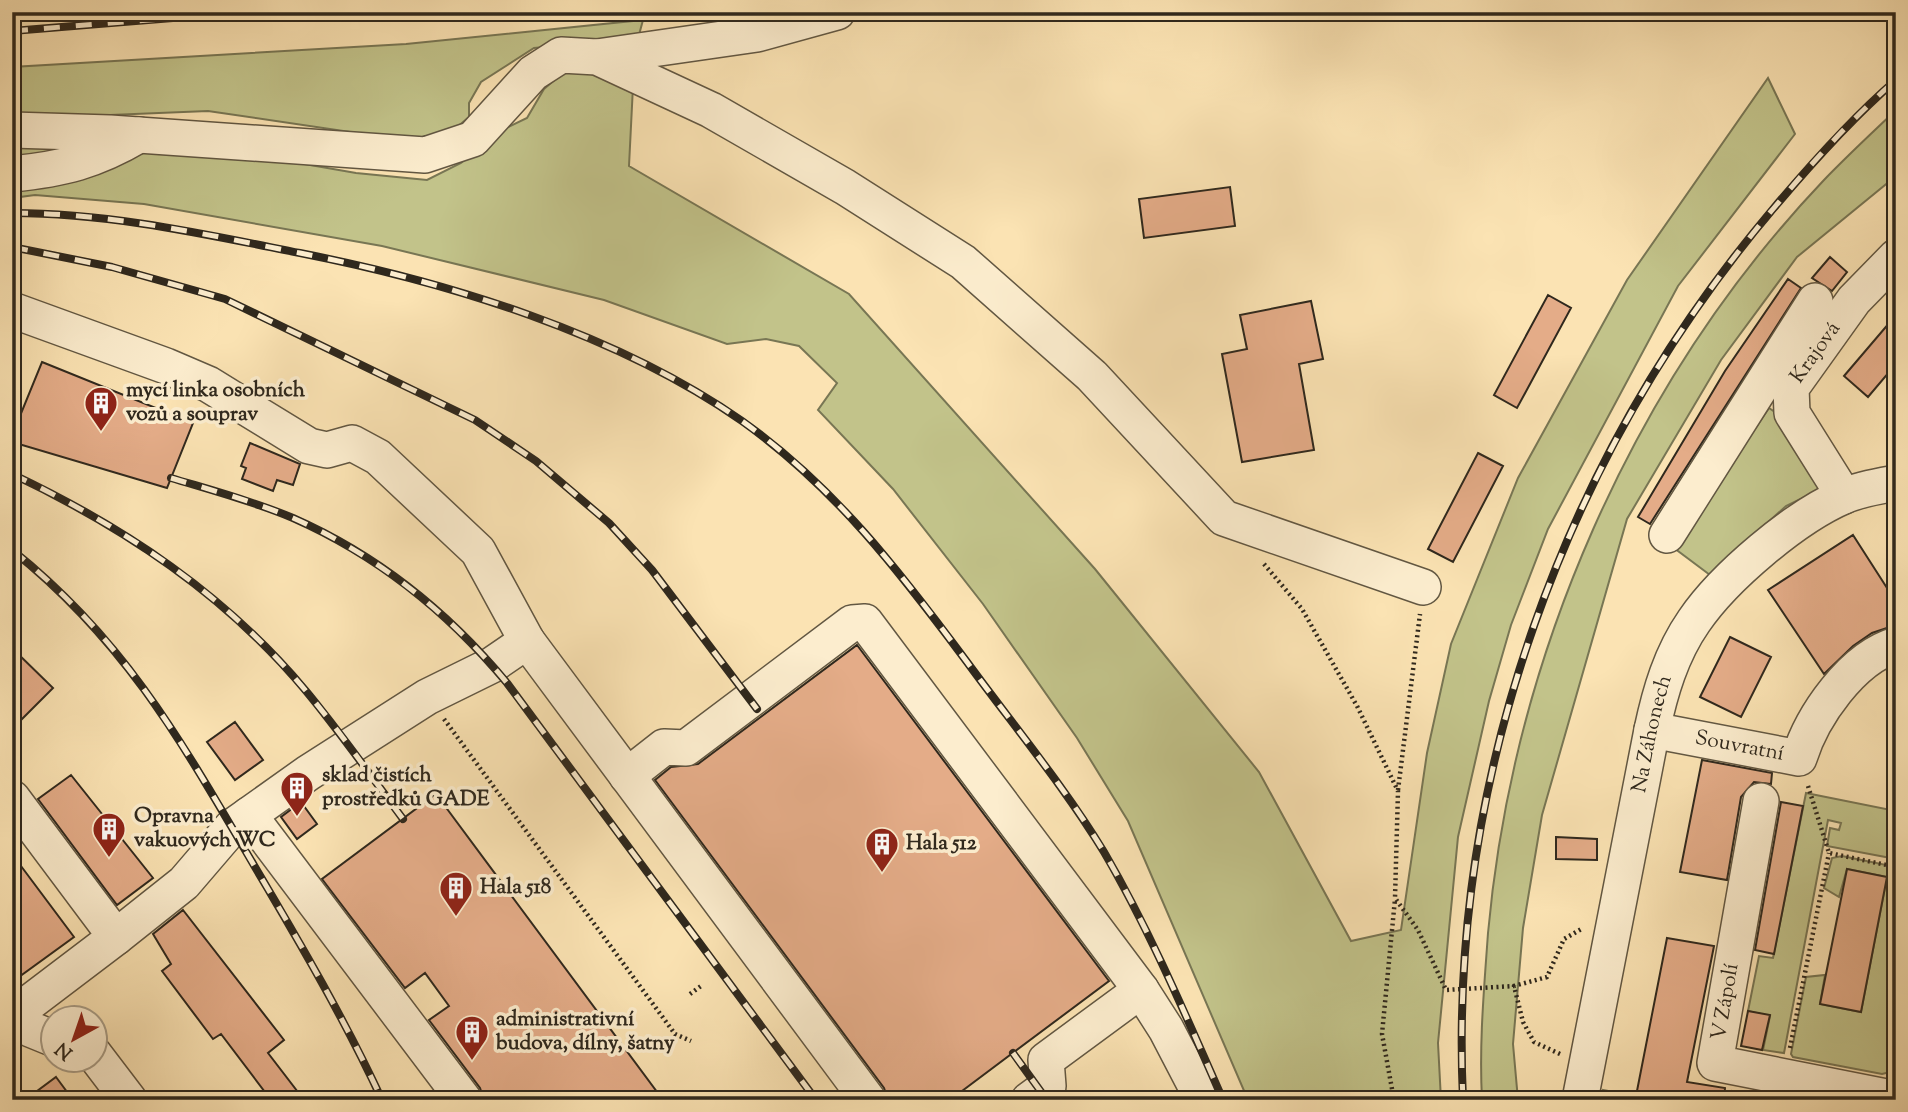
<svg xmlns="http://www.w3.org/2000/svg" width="1908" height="1112" font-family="'Sorts Mill Goudy',serif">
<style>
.green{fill:#c2c38a;stroke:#787654;stroke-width:2}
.building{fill:#e4ac88;stroke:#2f281d;stroke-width:2}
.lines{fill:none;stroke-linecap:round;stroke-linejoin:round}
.minor-casing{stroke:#625742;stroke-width:38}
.path{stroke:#2f281d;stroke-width:4.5;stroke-dasharray:2 3.5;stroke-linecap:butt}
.minor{stroke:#fcedce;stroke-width:35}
.rail-casing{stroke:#2f281d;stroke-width:8}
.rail{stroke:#fcedce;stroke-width:5;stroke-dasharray:16;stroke-linecap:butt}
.labels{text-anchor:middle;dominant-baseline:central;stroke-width:7;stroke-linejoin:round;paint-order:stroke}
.street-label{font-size:21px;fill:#2f281d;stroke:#fcedce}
.poi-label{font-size:21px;font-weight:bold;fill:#2f281d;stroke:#fcedce;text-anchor:start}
</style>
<rect width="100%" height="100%" fill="#fbe3b3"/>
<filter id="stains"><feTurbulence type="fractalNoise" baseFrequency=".00286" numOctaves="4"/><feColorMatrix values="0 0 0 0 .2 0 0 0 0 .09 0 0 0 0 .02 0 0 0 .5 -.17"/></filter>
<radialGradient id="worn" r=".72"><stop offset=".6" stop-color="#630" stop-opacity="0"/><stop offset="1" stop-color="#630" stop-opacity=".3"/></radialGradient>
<path class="green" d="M643,20l-7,26 -68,-1 -34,3 -53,34 -12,21v14l-20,17 -38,7 -203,-30 -196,8v-52l394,-23z
M584,67l49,19 -4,80 220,128 246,275 164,203 92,169 50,-11 26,-177 24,-109 67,-166 109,-198 141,-202 27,56 -117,152 -130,243 -37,96 -22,76 -31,136 -20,206 3,57h-193l-120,-279 -51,-83 -94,-134 -90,-115 -75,-79 19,-27 -38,-37 -33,-7 -39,5 -123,-44 -222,-54 -238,-42 -109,-9 -23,3v-51l224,5 120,21 71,7 34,-17 39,-32 27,-13 17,-29 21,-18z
M1896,110v66l-99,81 -76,103 -94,159 -85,296 -19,113 -10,116 5,56h-36c-3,-57 2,-110 6,-167 25,-276 144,-551 336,-753 23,-24 48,-47 72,-70z
M1769,408l16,11 42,67 -41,20 -76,69 -36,-27z
M1806,793l90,18v48l-69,-13 3,-18 9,2 2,-7 -13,-3 -44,233 -21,-3 7,-34 -22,-5 11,-55 14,2z
M1842,856l54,11v198l-6,7 -8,2 -89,-17 -2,-3 15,-77 19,-2 -5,29 41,8 26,-135 -40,-8 -8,28 -15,-9 8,-30z
M1603,1090l54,10h-55z
M1732,1091l44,9h-46z"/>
<path class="building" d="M1230,187l5,39 -91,12 -5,-39z
M1830,257l17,15 -15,19 -20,-13z
M1788,279l13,9 -151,236 -12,-7 87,-146z
M1548,295l23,13 -54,100 -23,-13z
M1311,301l12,58 -24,5 15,86 -72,12 -20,-108 25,-5 -7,-34z
M1896,315v49l-28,33 -24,-21z
M42,362l151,61 -26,65 -155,-46v-29l8,3z
M250,443l50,21 -7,21 -16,-5 -4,11 -31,-12 4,-11 -5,-2z
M1478,453l25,13 -50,96 -25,-13z
M1853,535l43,67v23l-24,8 -19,13 -29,28 -56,-84z
M1730,637l41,20 -30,60 -41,-20z
M857,645l252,336 -159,119h-62l-4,-12 -229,-308 16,-13 27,-3z
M12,648l41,40 -41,41z
M235,722l28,38 -28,20 -28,-38z
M1702,760l70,13 -1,11 -17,-2 -13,15 -14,83 -47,-8z
M71,775l82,103 -36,27 -79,-106z
M436,794l227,306h-179l-4,-12 -51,-68 20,-14 -24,-33 -20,15 -83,-109z
M301,802l16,22 -20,15 -16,-22z
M1781,802l22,4 -29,148 -19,-4z
M1556,837l41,2v21l-41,-1z
M12,854l62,83 -62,45z
M1847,869l40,8 -26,135 -41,-8z
M183,910l101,130 -16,13 36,47h-33l-50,-66 -8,5 -51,-68 9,-7 -18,-30z
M1667,938l47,8 -27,136 38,6 -1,12h-67l-21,-4z
M1748,1011l22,4 -8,35 -21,-4z
M56,1077l17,23h-48z"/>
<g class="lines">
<defs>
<g id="minor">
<path d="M597,57l160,-23 80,-22"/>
<path d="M12,130l98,3 315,22 48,-16 60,-66 28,-18 36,2 114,53 134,77 118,75 129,114 132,142 199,69"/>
<path d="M12,174c51,-5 83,-13 127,-39"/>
<path d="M12,310l154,56 42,18 101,62 18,4 25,-7 26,14 100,94 49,90 341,459"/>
<path id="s1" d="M1844,496l-52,-83 -1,-25 63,-88 42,-43"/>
<path d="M1667,535l148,-234"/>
<path id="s2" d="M1652,730l147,28c13,-42 53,-100 97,-113"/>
<path d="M627,776l37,-29 22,1 166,-125 13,-1 276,368 25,39 37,71"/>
<path d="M12,798l104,139 -104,79"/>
<path d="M1761,801l-46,262 181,36"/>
<path d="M249,815l215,285"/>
<path d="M116,937l68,-54 48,-56 76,-54 119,-76 65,-32 35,-24"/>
<path d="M12,1004l18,25 22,9"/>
<path d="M94,1054l35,46"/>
<path d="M1029,1100l19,-14 -2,-26 95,-70"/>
<path id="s3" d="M1580,1100l72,-370c8,-38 19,-76 42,-109 30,-44 101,-104 150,-125 16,-7 35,-10 52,-13"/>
</g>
</defs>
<use href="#minor" class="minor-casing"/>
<path class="path" d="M1264,564l38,45 55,97 41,85 -3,107 23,32 28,60 68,-4
M444,719l231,315 16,7
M1808,786l21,67 67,14
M1398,790l22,-176
M690,994l11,-8
M1790,1048l39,-195
M1560,1054l-26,-12 -11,-20 -9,-36 33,-9 17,-38 19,-11
M1394,1100l-12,-66 13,-135"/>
<use href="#minor" class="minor"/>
<defs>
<path id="rail" d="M12,31l235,-19
M12,213c98,0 192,21 288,40 148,29 318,81 442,168 93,66 158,151 225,241 46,63 97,124 137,190 46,79 82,164 119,248
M12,247l100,20 113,32 250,121 61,41 73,62 43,47 105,139
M12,474c112,53 214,121 294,217 34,41 65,85 97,128
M171,478c40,12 82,23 122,40 84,37 156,95 214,165l309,417
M12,550c114,91 171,194 243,317 45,76 90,153 127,233
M1013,1053l34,47
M1463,1100c-15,-324 101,-644 310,-891 38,-45 78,-90 123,-129"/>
</defs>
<use href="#rail" class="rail-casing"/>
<use href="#rail" class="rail"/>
</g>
<defs>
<symbol id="building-pin" viewBox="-11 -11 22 30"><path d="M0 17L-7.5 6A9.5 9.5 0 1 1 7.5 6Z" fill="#8f2418" stroke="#fcedce"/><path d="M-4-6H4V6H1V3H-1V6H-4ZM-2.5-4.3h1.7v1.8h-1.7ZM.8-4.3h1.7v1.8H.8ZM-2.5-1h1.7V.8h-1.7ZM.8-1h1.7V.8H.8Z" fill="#fff"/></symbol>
</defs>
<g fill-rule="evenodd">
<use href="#building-pin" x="82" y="384" width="38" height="52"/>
<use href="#building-pin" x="278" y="769" width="38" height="52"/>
<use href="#building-pin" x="90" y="810" width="38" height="52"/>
<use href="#building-pin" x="863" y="825" width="38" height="52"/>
<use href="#building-pin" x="437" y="869" width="38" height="52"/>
<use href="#building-pin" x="453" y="1013" width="38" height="52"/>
</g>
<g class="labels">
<g class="street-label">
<text stroke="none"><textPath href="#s1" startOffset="166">Krajová</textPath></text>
<text stroke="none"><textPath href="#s3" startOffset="373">Na Záhonech</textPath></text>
<text stroke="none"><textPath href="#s2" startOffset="89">Souvratní</textPath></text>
<text transform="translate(1726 1002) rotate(-80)">V Zápolí</text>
</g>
<g class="poi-label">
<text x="126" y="391">mycí linka osobních<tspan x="126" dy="24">vozů a souprav</tspan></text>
<text x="322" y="776">sklad čistích<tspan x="322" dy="24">prostředků GADE</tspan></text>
<text x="134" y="817">Opravna<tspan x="134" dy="24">vakuových WC</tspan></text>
<text x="906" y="844">Hala 512</text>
<text x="480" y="888">Hala 518</text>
<text x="496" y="1020">administrativní<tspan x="496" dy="24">budova, dílny, šatny</tspan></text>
</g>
</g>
<rect width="1908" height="1112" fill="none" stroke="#fbe3b3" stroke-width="42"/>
<rect x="14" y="14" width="1880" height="1084" fill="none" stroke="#2f281d" stroke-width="3.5"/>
<rect x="21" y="21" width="1866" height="1070" fill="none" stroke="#2f281d" stroke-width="2"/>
<g transform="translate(74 1039) rotate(220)"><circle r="33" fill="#fcedce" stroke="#aa9e87" stroke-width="2"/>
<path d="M0-5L12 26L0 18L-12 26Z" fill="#8f2418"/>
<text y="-10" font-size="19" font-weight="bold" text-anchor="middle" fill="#2f281d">N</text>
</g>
<rect width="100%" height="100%" filter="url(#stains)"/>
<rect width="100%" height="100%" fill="url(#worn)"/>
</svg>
